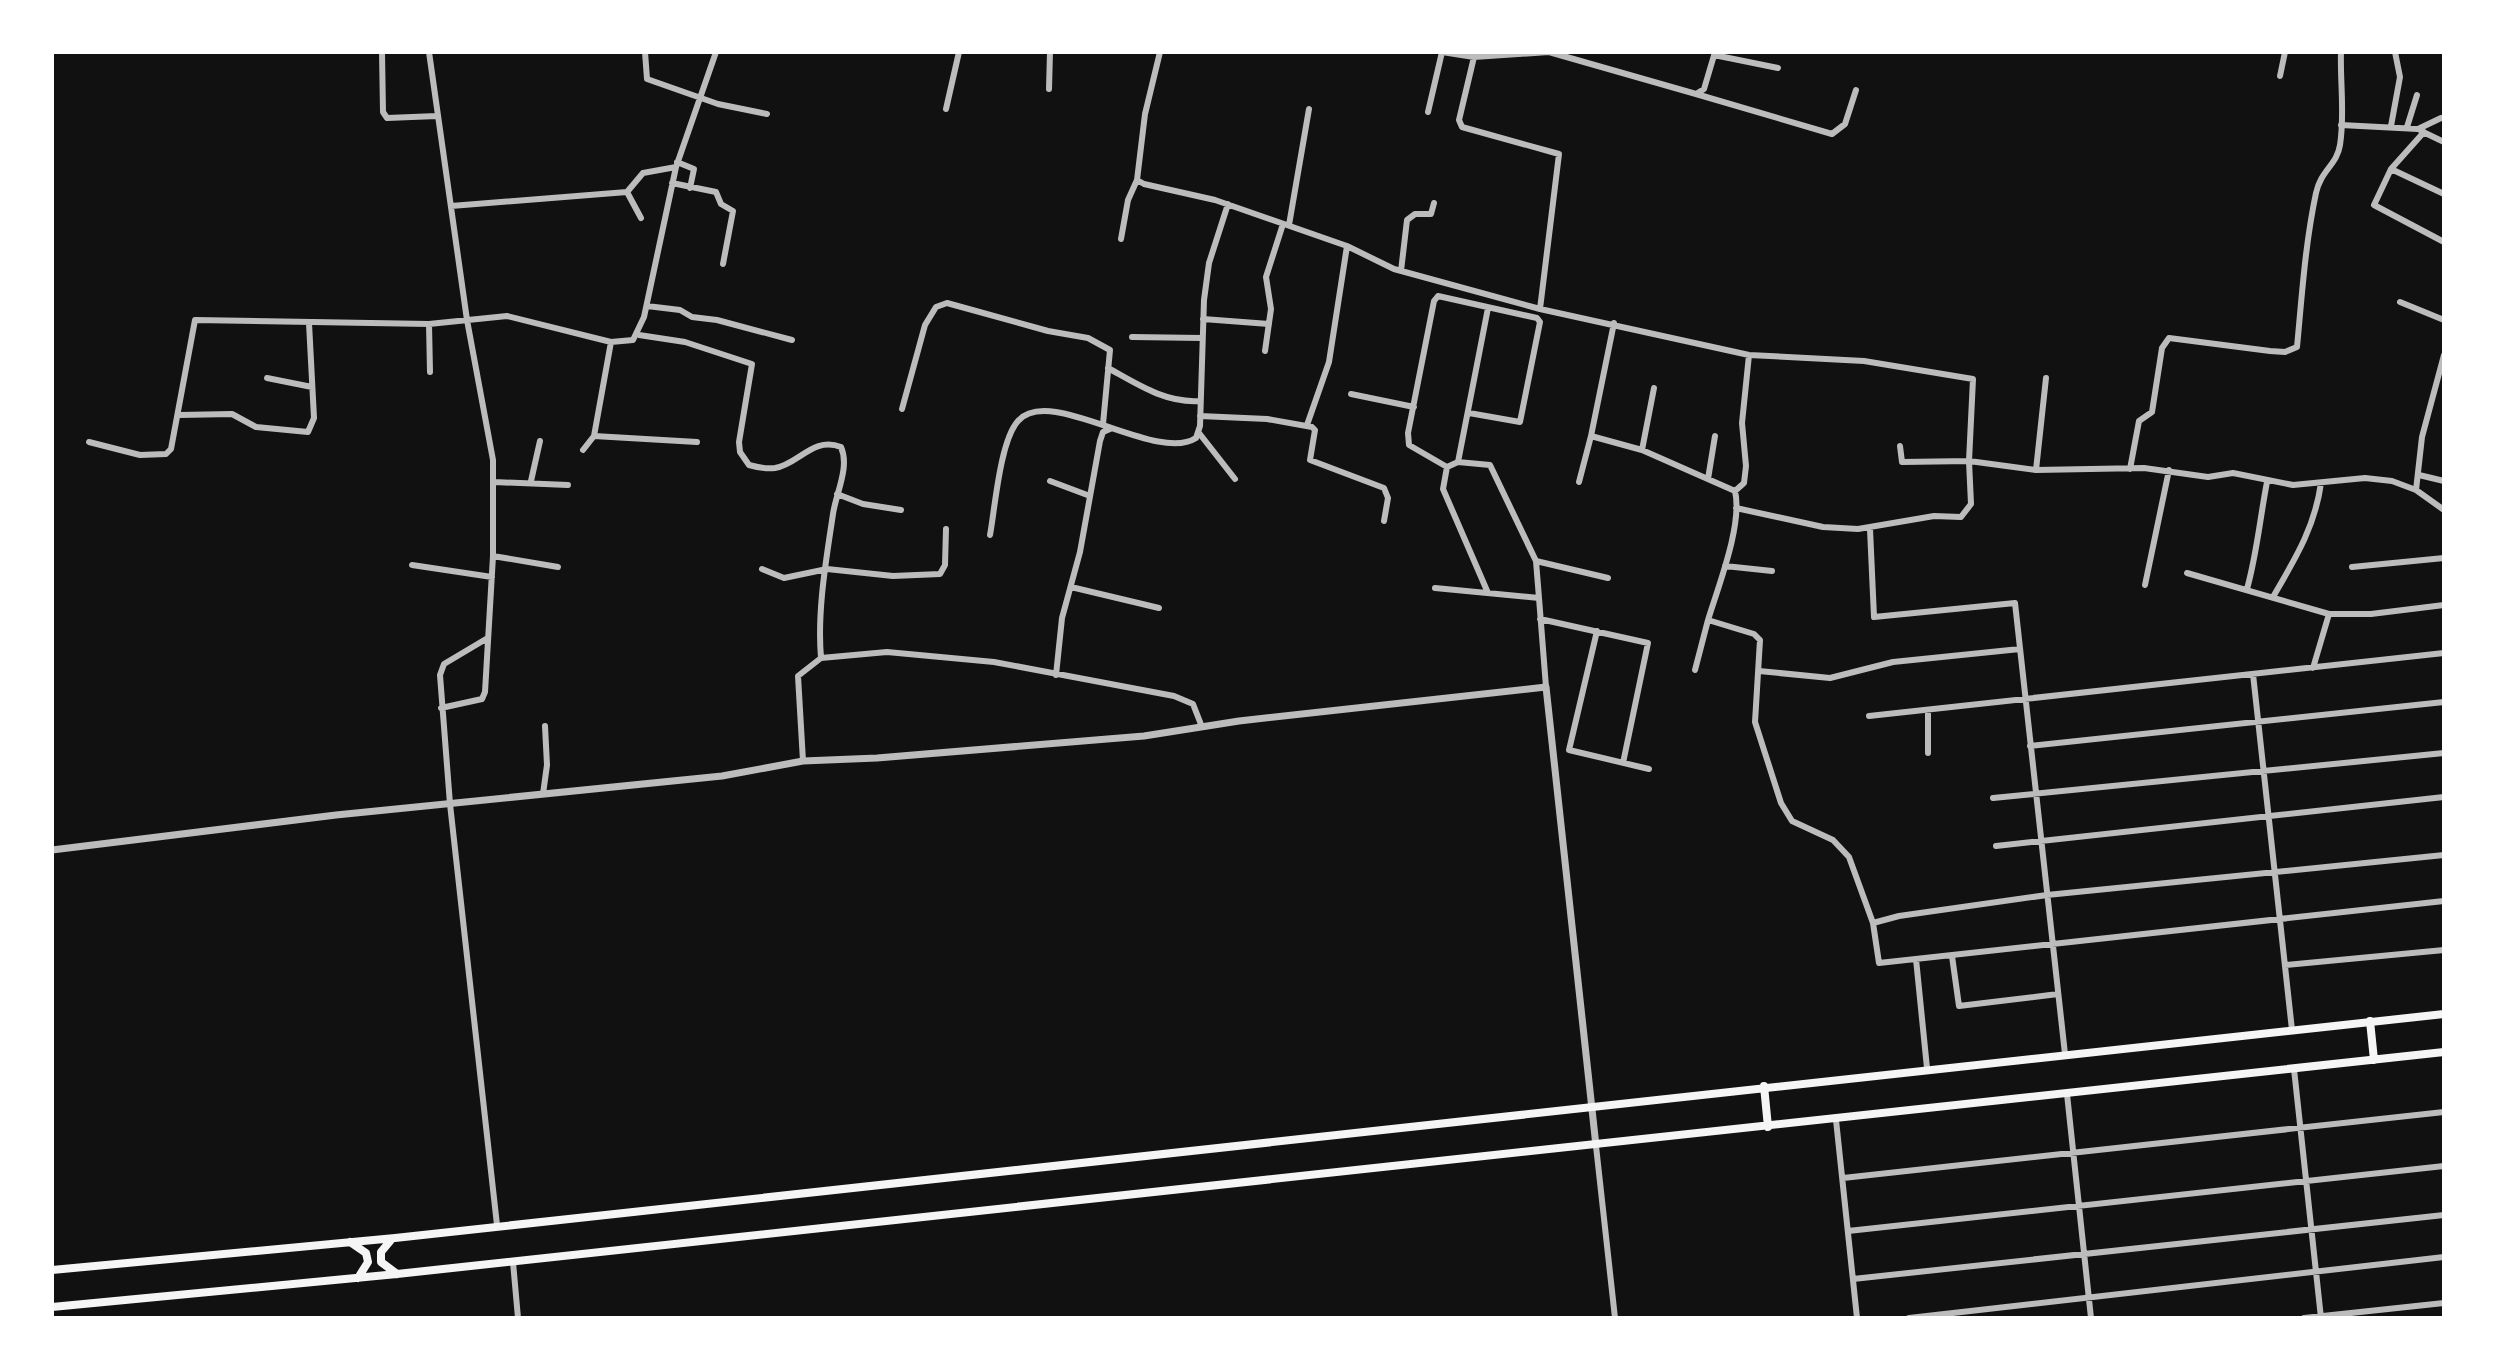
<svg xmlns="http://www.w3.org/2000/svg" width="2496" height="1370" font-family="'Noto Sans',sans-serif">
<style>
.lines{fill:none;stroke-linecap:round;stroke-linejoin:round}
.minor{stroke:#bcbcbc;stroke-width:6}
.tertiary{stroke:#bcbcbc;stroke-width:7}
.secondary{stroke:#f5f5f5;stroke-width:8}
</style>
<rect width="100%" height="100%" fill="#111"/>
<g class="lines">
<path class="minor" d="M382,52l1,60 4,6 50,-2
M429,52l38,268 26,140v96l-8,136 -3,7 -41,9
M645,52l2,27 71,25 49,10
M1160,52l-15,62 -8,66 7,4 71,16 132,46 47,23 146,40 209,46 115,6 109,18 -4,82 67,9 108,-2 64,9 25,-4 60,12 72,-7 27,3 24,9 28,20
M1714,55l64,13
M1474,57l-15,63 3,7 97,27 -19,155
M2280,76l5,-24
M1049,89l1,-37
M1696,94l136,40 13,-10 11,-34
M946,109l13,-57
M1428,112l14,-60 32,5 75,-5 147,42 8,-5 11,-37
M2341,125l77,4 23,-11
M2391,126l9,-49 -5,-25
M2407,127l10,-32
M2421,131l23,11
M2424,132l-33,37 -17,36 70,37
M677,162l17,7 -4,19
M2391,169l53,25
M672,183l44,9 5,12 12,7 -10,53
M627,192l14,26
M451,206l176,-14 16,-19 33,-6
M1289,225l20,-116
M1121,239l7,-39 9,-20
M1401,271l6,-51 8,-6h16l3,-11
M2400,302l44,18
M647,306l33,4 12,7 25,3 75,20
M1203,319l66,5
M1614,323l-23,113 51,14 93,41c8,33 -17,96 -27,129l46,14 6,6 -5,82 26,81 11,18 41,19 16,17 24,66 6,40 565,-62
M429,324l1,48
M639,335l46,7 67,22 -13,78 1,10 9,13c7,2 18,4 26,3 24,-4 38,-32 66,-21 9,20 -5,46 -8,67 -7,47 -16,97 -12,144
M1132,337l70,1
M1265,351l6,-42 -5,-32 17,-53
M1108,368c29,16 57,35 91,33
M267,378l45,9
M1351,394l63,13
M902,409l23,-84 11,-18 11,-4 101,28 40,7 22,12 -7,74
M1469,413l51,9 20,-100 -3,-4 -99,-22 -4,5 -26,132 1,12 38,22 11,-5 32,3 46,96 3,37
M179,415l53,-1 24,13 52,5 6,-14 -5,-95
M1200,416l67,3 45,8 3,3 -5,30 74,28 4,10 -4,23
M1307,425l22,-63 18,-116
M1199,433l36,46
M594,436l103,6
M89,442l51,13 26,-1 5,-5 24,-129 234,4 78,-8 104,26 22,-2 11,-23 32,-150 40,-115
M583,450l11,-14 17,-94
M1642,450l12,-62
M1458,462l30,-154
M1447,467l-4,22 45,104
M2130,469l9,-48 13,-9 10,-64 7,-10 101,13 15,1 12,-5c5,-52 8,-102 19,-154 5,-23 21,-28 24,-48 5,-31 0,-62 1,-93
M2036,470l10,-92
M2419,475l25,6
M1708,479l7,-43
M531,481l9,-40
M1050,481l40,15
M494,482l74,3
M1579,482l12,-46
M2416,490l6,-53 22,-82
M1735,491l9,-8 2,-17 -4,-43 7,-68
M837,494l26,10 38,6
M1736,508l87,19 35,2 76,-13 27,1 10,-13 -2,-43 -67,1 -2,-16
M1870,529l4,88 141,-14 50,451
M990,535c5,-27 10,-94 28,-114 32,-37 138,43 178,17l4,-12 4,-126 5,-37 19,-59
M493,556l65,11
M1536,561l72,17
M412,565l80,12
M1725,566l47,5
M2352,567l92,-9
M762,569l22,9 43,-9 66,7 47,-2 5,-9 1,-36
M2187,573l142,41 -16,54
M2145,585l24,-115
M1071,587l88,21
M1435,588l104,10 7,89
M2247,589c10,-36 13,-71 20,-107
M2273,597c22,-38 42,-70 48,-114
M2329,614h42l73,-9
M1540,619l108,24 -25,120
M1597,631l-28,119 80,19
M486,639l-42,25 -4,11 10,129 47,421
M1695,670l13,-50
M1759,671l71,7 63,-16 127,-13
M2253,674l39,356
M1056,675l6,-57 18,-66 20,-111 3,-9 7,-3
M1869,716l575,-63
M2030,746l414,-44
M1928,753v-43
M803,761l-5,-85 23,-18 66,-6 107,10 180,34 19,8 9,23
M543,794l4,-29 -2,-39
M1993,798l451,-45
M1996,846l448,-49
M1873,923l26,-7 148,-21 397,-40
M1952,956l7,50 99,-12
M1916,959l11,109
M2285,965l159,-15
M2294,1069l27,249
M2067,1094l24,224
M1836,1120l21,198
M1596,1146l19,172
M1843,1178l601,-66
M1848,1231l596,-65
M513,1262l5,56
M1853,1279l591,-64
M1909,1318l535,-61
M2304,1318l140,-15"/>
<path class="tertiary" d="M52,850l284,-35 386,-39 81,-15 74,-3 267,-22 95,-15 307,-34 50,459"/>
<path class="secondary" d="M2370,1021l4,39
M1764,1086l4,41
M391,1240l-10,12v10l16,12
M350,1242l16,11 2,9 -10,16
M52,1270l343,-32 2049,-224
M52,1307l345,-33 2047,-222"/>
</g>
<rect width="2496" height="1370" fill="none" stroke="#ffffff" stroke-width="108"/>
</svg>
